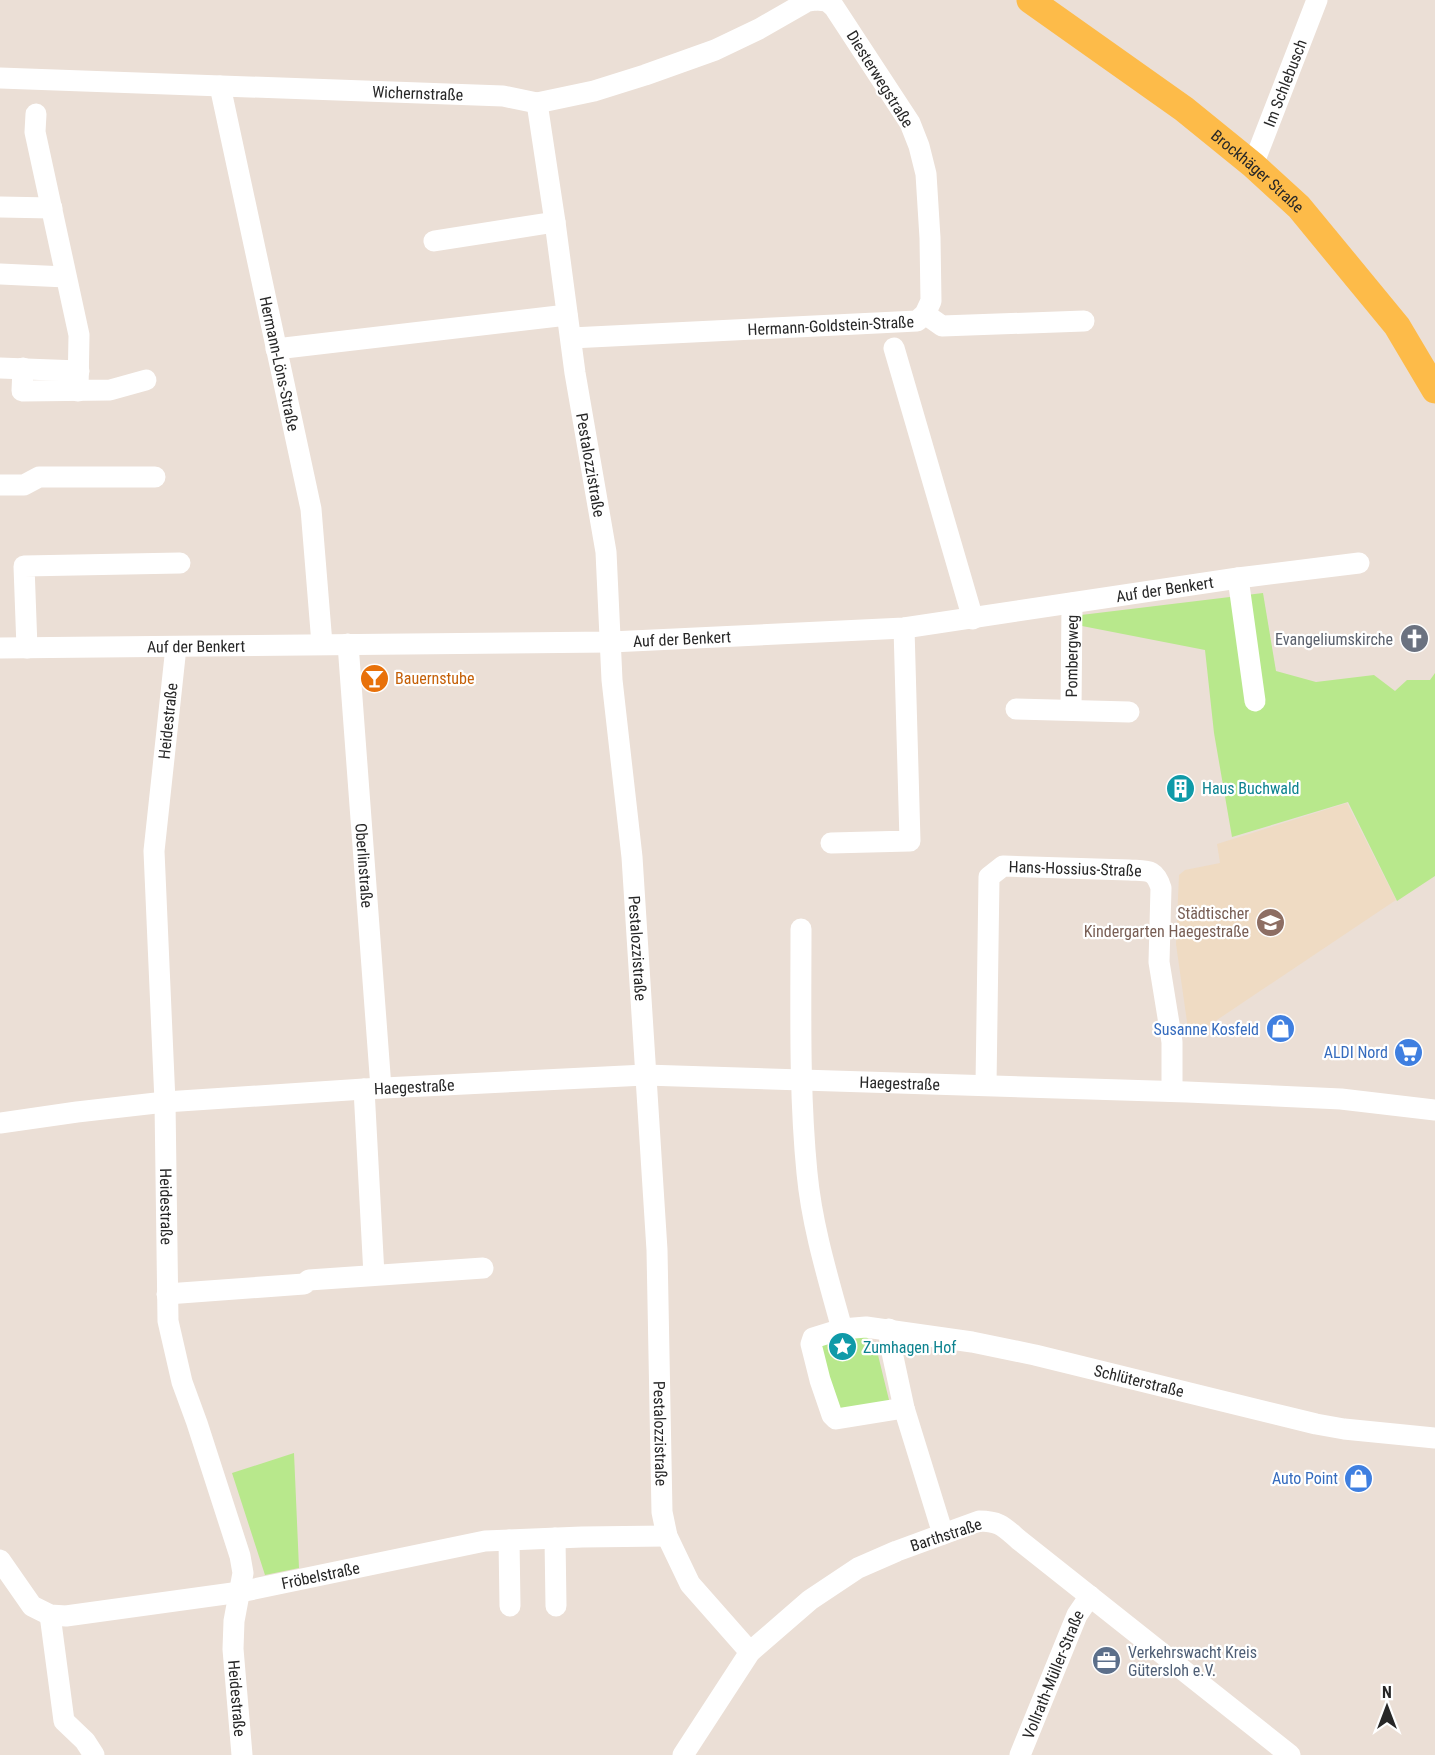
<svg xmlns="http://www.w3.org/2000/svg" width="1435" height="1755" font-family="'Roboto Condensed',sans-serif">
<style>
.education{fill:#efdbc3}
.green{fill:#b8e88c}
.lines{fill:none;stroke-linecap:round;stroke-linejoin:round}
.minor{stroke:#fff;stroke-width:21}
.major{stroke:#fdbb49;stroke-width:27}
.labels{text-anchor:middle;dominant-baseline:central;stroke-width:4.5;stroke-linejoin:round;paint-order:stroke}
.street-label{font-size:16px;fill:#272727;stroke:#fff}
.worship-label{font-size:16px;fill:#5b616d;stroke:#fff;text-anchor:end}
.food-label{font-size:16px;fill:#c56008;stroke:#fff;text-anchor:start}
.culture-label{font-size:16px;fill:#0d838f;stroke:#fff;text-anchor:start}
.education-label{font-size:16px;fill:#785e54;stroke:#fff;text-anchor:end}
.shop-label{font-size:16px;fill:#366cbe;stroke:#fff;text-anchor:end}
.service-label{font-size:16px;fill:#4e5e75;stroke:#fff;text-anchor:start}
</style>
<rect width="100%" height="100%" fill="#ebdfd6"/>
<path class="education" d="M1347,803l49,97 -191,128 -17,1 -12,-85 3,-69 6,-5 35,-7 -3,-19z"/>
<path class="green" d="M1263,593l13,78 40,11 58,-7 21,16 12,-11h23l5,-7v203l-38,25 -49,-99 -116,35 -18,-104 -9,-83 -123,-24 -1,-11z
M864,1335l9,8 5,12 11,45 -2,3 -47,10 -21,-62 3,-9z
M294,1453l5,115 -34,7 -33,-102z"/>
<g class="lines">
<g class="minor">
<path id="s1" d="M0,78l503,18 34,7 57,-12 51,-16 70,-25 44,-21 49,-28 7,-1"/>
<path id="s2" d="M220,86l91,423 11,135"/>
<path id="s3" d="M537,103l18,119 20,151 31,179 6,128 20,177 25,393 5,262 5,24 23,48 60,68"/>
<path d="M36,114l-1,18 44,203 -1,56"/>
<path id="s4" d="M1253,165l64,-165"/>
<path d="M0,207l52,1"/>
<path d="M434,241l121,-19"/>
<path d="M0,274l66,3"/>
<path d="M925,314l17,12 142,-5"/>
<path id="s5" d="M571,338l346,-17 8,-7 6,-13 -1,-63 -4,-64 -7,-28 -9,-23 -76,-116 -7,-6 -10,-1"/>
<path d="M894,348l79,271"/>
<path d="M276,349l291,-34"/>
<path d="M0,368l79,3"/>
<path d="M23,368l-1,23 88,-1 36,-10"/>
<path d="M0,485h24l15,-8h116"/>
<path d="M1238,578l17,123"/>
<path id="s6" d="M348,644l33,444"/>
<path id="s7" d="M176,647l-22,204 11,251 3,219 14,61 15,41 43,133 3,17 -9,48 -1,28 9,106"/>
<path id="s8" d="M0,648l611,-6 293,-14 334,-50 121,-15"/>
<path d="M27,648l-3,-82 156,-3"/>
<path d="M1016,709l113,3"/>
<path id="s9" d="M1071,710l1,-107"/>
<path d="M831,843l79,-2 -6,-213"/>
<path d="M801,929c0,81 -2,163 6,244 5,53 21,105 35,156"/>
<path id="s10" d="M986,1085l3,-208 14,-11 126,4c18,1 26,-2 32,18l-2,74 13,80v49"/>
<path d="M364,1089l10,186"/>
<path id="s11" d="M0,1123l77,-11 88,-10 199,-13 281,-14 542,17 154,7 94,11"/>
<path d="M167,1294l137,-10 5,-4 174,-12"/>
<path d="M889,1329l1,14 14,65 39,126"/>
<path id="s12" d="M904,1408l-68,11 -4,-4 -12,-35 -9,-36 2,-6 29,-9 24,-2 106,15 63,13 281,69 28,5 91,9"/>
<path d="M555,1538l1,68"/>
<path d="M509,1540l1,66"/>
<path id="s13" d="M0,1560l32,46 18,9 16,1 174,-24 245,-51 97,-4 85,-1"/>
<path d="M50,1615l14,106 21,20 9,14"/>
<path d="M683,1755l67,-103 60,-52 48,-32 39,-17 82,-30c21,0 25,6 40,19l271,215"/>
<path id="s14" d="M1020,1755l57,-140 13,-19"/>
</g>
<path class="major" id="s15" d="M1030,0l154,109 69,56 46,42 98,119 38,64"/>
</g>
<defs>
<symbol id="church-disc" viewBox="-11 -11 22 22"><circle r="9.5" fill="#6b7280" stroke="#fff"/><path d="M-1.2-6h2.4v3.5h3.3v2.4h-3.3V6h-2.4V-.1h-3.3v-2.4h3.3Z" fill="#fff"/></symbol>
<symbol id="bar-disc" viewBox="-11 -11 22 22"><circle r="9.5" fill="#e8710a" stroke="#fff"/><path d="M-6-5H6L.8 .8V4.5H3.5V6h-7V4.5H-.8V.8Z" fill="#fff"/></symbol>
<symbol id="building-disc" viewBox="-11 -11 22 22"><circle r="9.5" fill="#0f9aa8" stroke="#fff"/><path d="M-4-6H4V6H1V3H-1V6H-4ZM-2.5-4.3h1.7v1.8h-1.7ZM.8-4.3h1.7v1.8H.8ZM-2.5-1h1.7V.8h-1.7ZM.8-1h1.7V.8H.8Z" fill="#fff"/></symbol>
<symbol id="school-disc" viewBox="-11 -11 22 22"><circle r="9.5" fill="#8d6e63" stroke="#fff"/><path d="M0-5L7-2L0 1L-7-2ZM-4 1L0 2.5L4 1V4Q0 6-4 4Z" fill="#fff"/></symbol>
<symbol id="shop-disc" viewBox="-11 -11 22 22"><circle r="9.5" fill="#3f7fe0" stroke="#fff"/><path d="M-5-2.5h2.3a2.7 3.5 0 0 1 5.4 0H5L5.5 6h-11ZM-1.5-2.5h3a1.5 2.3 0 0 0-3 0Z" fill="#fff"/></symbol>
<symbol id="supermarket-disc" viewBox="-11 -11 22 22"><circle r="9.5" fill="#3f7fe0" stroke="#fff"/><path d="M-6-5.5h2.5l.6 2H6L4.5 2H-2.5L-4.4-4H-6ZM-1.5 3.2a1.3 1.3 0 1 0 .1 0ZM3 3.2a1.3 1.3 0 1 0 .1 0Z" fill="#fff"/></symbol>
<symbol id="sight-disc" viewBox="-11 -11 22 22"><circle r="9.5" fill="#0f9aa8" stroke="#fff"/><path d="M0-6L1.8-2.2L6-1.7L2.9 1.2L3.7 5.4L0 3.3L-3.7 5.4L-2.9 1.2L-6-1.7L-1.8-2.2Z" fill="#fff"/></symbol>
<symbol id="office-disc" viewBox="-11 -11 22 22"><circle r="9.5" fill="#5c6f8a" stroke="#fff"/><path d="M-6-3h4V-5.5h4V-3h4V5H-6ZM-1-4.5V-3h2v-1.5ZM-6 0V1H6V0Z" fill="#fff"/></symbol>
</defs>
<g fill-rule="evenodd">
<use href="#church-disc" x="1398" y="622" width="33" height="33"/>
<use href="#bar-disc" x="358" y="662" width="33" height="33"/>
<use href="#building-disc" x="1164" y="772" width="33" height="33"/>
<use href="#school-disc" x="1254" y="906" width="33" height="33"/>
<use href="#shop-disc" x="1264" y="1012" width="33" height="33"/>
<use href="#supermarket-disc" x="1392" y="1036" width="33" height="33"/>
<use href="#sight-disc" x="826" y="1330" width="33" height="33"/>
<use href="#shop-disc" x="1342" y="1462" width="33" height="33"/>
<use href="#office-disc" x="1090" y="1644" width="33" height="33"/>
</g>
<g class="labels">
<g class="street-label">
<text transform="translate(880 79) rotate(58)">Diesterwegstraße</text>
<text stroke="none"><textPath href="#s4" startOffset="88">Im Schlebusch</textPath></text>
<text stroke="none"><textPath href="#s1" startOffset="418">Wichernstraße</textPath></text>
<text stroke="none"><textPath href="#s15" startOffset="285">Brockhäger Straße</textPath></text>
<text stroke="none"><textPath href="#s5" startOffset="260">Hermann-Goldstein-Straße</textPath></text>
<text stroke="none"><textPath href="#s2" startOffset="284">Hermann-Löns-Straße</textPath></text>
<text stroke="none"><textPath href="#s3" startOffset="366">Pestalozzistraße</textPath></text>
<text stroke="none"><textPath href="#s8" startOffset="1168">Auf der Benkert</textPath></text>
<text stroke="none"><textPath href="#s8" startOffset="682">Auf der Benkert</textPath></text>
<text stroke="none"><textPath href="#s8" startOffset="196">Auf der Benkert</textPath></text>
<text stroke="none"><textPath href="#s9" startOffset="54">Pombergweg</textPath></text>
<text transform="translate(168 721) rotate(-84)">Heidestraße</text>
<text stroke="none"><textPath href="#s6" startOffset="222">Oberlinstraße</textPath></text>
<text stroke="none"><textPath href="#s10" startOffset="298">Hans-Hossius-Straße</textPath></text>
<text stroke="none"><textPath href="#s3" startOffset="852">Pestalozzistraße</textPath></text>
<text stroke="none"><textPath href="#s11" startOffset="902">Haegestraße</textPath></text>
<text stroke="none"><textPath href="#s11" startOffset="416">Haegestraße</textPath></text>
<text stroke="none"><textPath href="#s7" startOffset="561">Heidestraße</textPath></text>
<text stroke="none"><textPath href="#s12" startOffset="488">Schlüterstraße</textPath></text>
<text stroke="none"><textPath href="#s3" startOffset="1338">Pestalozzistraße</textPath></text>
<text transform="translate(946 1535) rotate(-18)">Barthstraße</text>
<text stroke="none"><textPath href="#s13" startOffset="350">Fröbelstraße</textPath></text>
<text stroke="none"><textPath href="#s14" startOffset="87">Vollrath-Müller-Straße</textPath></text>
<text stroke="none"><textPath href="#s7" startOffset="1065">Heidestraße</textPath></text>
</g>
<g class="worship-label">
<text x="1393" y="639">Evangeliumskirche</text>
</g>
<g class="food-label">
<text x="395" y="678">Bauernstube</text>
</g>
<g class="culture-label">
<text x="1202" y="788">Haus Buchwald</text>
<text x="863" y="1347">Zumhagen Hof</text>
</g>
<g class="education-label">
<text x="1249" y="913">Städtischer<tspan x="1249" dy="18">Kindergarten Haegestraße</tspan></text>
</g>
<g class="shop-label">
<text x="1259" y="1029">Susanne Kosfeld</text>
<text x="1388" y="1052">ALDI Nord</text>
<text x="1338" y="1478">Auto Point</text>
</g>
<g class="service-label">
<text x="1128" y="1652">Verkehrswacht Kreis<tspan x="1128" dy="18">Gütersloh e.V.</tspan></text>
</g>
</g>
<g transform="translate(1387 1707)" stroke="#ffffff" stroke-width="4.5" paint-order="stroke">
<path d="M0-4.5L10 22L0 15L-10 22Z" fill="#272727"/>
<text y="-9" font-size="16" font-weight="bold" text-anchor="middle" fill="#272727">N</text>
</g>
</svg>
